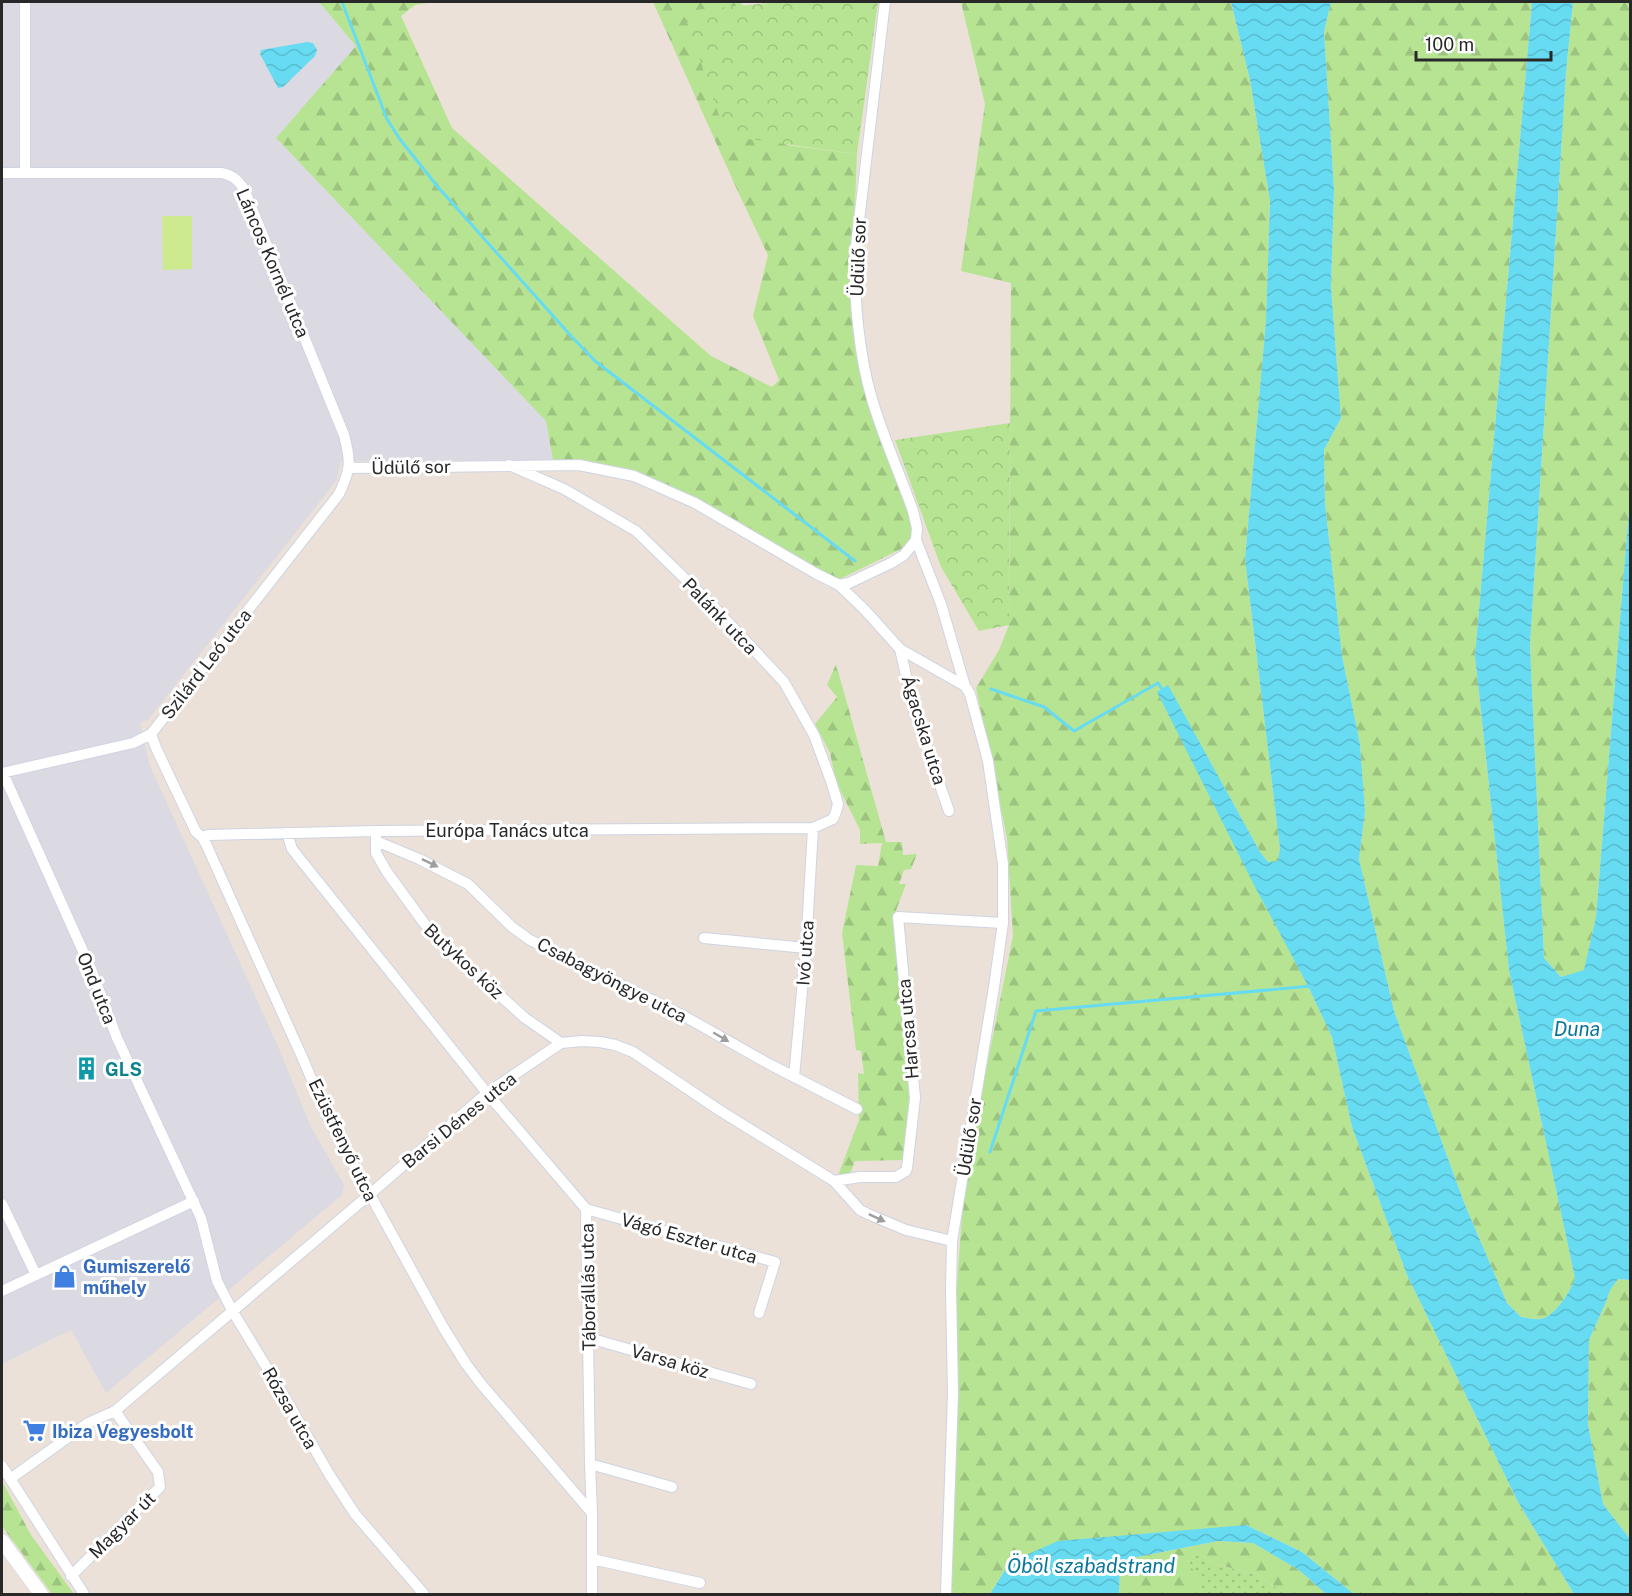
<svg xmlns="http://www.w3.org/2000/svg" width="1632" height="1596" font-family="'Public Sans',sans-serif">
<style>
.industrial{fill:#dbdae3}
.grass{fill:url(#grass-dots)}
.forest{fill:url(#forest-firs)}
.park{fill:url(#park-crowns)}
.pitch{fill:#cdeb8e}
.water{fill:url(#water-waves)}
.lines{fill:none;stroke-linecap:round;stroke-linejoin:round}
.stream{stroke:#67dbf1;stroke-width:3}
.street-casing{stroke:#ced4e1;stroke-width:12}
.secondary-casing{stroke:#ced4e1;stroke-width:15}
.street{stroke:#fff;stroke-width:10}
.secondary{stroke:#fff;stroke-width:14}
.oneway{fill:#9e9e9e}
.labels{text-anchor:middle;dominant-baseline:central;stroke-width:6;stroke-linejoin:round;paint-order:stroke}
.street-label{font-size:18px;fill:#282828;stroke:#fff}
.culture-label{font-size:18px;font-weight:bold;fill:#0d838f;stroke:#fff;text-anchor:start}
.shop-label{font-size:18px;font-weight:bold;fill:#366cbe;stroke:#fff;text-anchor:start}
.water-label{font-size:20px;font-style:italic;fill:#0a7799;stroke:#fff}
</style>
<defs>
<pattern id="grass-dots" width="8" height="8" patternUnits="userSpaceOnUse" patternTransform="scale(1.5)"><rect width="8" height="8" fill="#b7e493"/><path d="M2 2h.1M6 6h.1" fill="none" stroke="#9dc47f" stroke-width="1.8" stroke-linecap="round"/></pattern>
<pattern id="forest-firs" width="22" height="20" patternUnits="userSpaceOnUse" patternTransform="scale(1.5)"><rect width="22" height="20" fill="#b7e493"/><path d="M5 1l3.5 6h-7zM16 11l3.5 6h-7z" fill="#9dc47f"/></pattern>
<pattern id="park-crowns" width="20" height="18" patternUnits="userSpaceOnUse" patternTransform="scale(1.5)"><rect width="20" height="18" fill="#b7e493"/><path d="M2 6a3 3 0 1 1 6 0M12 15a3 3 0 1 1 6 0" fill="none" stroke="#9dc47f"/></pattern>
<pattern id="water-waves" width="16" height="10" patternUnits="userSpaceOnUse" patternTransform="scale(1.5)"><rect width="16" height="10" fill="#67dbf1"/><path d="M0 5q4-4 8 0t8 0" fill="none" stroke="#59bccf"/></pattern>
</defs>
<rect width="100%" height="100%" fill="#ebe1d8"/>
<path class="industrial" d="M2,2h317l38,44 -81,92 270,283 7,39 -212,1 -4,19 -189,240 -8,3 10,43 128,280 32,79 34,60 -2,10 -236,198 -35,-63 -69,34z"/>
<path class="grass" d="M1198,1554l16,10 43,10 28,20h-82l-6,-16 -9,-19z"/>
<path class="forest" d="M319,2h115l-19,3 -14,11 51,112 259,228 61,31 7,-7 -26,-64 15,-61 -29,-61 -86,-192h88l45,143 71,9 -5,120 9,90 57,171 -17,14 -63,31 -204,-104 -81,-16 -7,-39 -270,-283 80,-92z
M961,2h270l19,78 20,121 -4,119 -21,239 35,290 -2,13h-10l-8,-10 -92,-166 -10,6 150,294 24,51 20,90 55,148 111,227 56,92h-220l-52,-42 -56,-27 -236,37 -20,32h-44l10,-296 9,-124 48,-238 -6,-98 -31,-150 23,-38 10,-25 2,-342 -50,-12 24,-167z
M1331,2h201l-57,654 34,314 66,308c-4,13 -20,38 -34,41 -5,1 -14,-1 -20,-2l-14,-14 -42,-98 -71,-194 -35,-152 6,-48 -5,-67 -18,-88 -17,-153 -1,-53 17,-32 -10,-131 3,-98 -10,-157z
M1573,2h57v495l-34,420 -12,54 -23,6 -17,-19 -14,-313 36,-573z
M836,664l50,178h16l1,13 14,-1 -6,15 -7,1 -5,14h7l-11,29 17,184 -6,63 -51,1 -6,15 -12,2 22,-58 -1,-47 6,1 -3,-23 -5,-1 -14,-117 14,-68 22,1 4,-23 -22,1v-14l-24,-48 -6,-29 -15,-29 22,-27 -10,-12z
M1618,1279l11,1 1,3v256l-27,-35 -15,-80 1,-84 17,-38 4,-12z
M2,1481l29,54 43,59h-22l-50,-68z
M1218,1541l35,2 46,27 27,24h-41l-28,-20 -43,-10 -16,-10 -10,5 9,19 6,16h-84l1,-26 7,-9z"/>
<path class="park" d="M781,2h97l-21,152 -131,-18 -43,-125z
M1010,423l-1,202 -30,6 -38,-64 -46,-127z"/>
<path class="pitch" d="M162,216h30v53l-29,1z"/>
<path class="water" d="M1231,2h100l-7,30 10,157 -3,98 10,131 -17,32 1,53 17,153 18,88 5,67 -6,48 35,152 71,194 42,98 14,14c6,1 15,3 20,2 14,-3 30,-28 34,-41l-66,-308 -34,-314 57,-654h41l-7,70 -36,573 14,313 17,19 23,-7 12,-53 34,-420v786l-1,-3 -11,-1 -8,11 -4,12 -17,38 -1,84 15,80 27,35v55h-56l-56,-92 -111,-227 -55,-148 -20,-90 -24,-51 -53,-99 -98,-195 11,-7 92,167 8,10 10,-1 2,-12 -35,-290 21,-239 4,-119 -20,-121z
M307,42l6,1 4,7 -2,6 -32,31 -5,1 -18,-34 1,-4z
M1246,1525l56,27 52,42h-28l-27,-24 -46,-27 -35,-2 -91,18 -7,9 -1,26h-129l20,-32 48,-21z"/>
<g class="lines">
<path class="stream" d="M342,2l45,117 12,19 38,48 135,151 23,24 260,200
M991,689l53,18 30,24 84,-48 4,6
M990,1152l46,-141 276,-25"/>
<defs>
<path id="street" d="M25,2v171
M885,2l-30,252c-1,45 4,102 17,145 11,38 28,75 41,112l4,17 -1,12 25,64 24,82 5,8 18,67 15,103v59l-9,64 -42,254 -1,50 2,103 -7,200
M2,173h219c12,2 17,7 23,16l100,246c7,26 7,34 -5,59l-188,240 -18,9 -131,30
M350,468l229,-3 55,11 61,27 120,70 24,12 10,-2 42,-20 13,-8 12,-15
M839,585l26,25 35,39 65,37
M900,649l14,62 35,100
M151,734l5,14 40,84 6,5 4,7 97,215 26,61 114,207 23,37 16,21 110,128
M3,773l88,196 26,69 84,180 16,63 16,31 54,89 42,73 26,40 69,80
M287,833l5,16 195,244 99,116 4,255 2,49v81
M376,836v17l11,19 37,51 11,14 90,81 36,25
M202,837l6,-2 168,-4 437,-3 20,-9 3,-7 2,-8 -7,-23 -17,-46 -30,-53 -73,-78 -75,-73 -72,-42 -55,-24
M376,841l43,18 49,25 44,43 18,13 152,75 87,49 88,45
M704,938l102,10
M794,1077l12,-129 7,-120
M834,1181l26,-4h36l10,-6 1,-3 8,-70 -17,-181 105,6
M2,1204l34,71
M586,1209l189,53 -16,51
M2,1291l192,-90
M589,1338l162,46
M590,1464l82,23
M2,1466l82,128
M10,1479l78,-56 27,-12 254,-216 118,-102 74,-50 21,-2 18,1 15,3 18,7 86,58 115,71 26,29 8,4 38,16 46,11
M592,1559l108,24
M71,1576l89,-89 -2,-15 -43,-61"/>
<path id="secondary" d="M2,1541l39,53"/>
</defs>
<use href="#street" class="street-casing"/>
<use href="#secondary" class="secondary-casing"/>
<use href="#street" class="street"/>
<use href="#secondary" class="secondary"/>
</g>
<defs><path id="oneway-solid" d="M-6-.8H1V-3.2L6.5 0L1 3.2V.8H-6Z" transform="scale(1.5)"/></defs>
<g class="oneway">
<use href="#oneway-solid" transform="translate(430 863) rotate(26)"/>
<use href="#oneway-solid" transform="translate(721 1037) rotate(30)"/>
<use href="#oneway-solid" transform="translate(877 1218) rotate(25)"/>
</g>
<defs>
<symbol id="building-bare" viewBox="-9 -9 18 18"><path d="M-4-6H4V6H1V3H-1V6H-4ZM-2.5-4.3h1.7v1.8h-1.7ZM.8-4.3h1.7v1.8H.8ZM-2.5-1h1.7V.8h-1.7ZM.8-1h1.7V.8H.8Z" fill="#0f9aa8" stroke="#fff" stroke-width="2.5" paint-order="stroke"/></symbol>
<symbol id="shop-bare" viewBox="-9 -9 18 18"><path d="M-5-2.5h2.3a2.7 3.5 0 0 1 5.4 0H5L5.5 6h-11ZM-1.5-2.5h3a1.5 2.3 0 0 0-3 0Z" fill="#3f7fe0" stroke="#fff" stroke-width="2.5" paint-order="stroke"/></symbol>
<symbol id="supermarket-bare" viewBox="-9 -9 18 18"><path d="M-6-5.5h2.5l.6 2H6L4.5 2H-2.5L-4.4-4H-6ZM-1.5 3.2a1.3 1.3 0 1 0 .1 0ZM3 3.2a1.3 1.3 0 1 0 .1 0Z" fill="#3f7fe0" stroke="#fff" stroke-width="2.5" paint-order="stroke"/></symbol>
</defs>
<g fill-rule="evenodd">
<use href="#building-bare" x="70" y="1052" width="33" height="33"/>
<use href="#shop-bare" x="48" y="1260" width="33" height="33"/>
<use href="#supermarket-bare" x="18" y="1414" width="33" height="33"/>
</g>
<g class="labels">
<g class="street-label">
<text transform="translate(858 257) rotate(-88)">Üdülő sor</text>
<text transform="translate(273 263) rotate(67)">Láncos Kornél utca</text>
<text transform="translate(411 467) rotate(-1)">Üdülő sor</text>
<text transform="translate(720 616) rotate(46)">Palánk utca</text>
<text transform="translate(206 664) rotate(-52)">Szilárd Leó utca</text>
<text transform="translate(924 730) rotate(73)">Ágacska utca</text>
<text x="507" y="830">Európa Tanács utca</text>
<text transform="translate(805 953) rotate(-86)">Ivó utca</text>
<text transform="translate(464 961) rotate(43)">Butykos köz</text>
<text transform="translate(612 980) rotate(27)">Csabagyöngye utca</text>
<text transform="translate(97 988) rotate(68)">Ond utca</text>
<text transform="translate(908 1029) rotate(-95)">Harcsa utca</text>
<text transform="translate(459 1120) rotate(-39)">Barsi Dénes utca</text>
<text transform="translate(969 1137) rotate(-81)">Üdülő sor</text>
<text transform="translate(343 1140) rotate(64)">Ezüstfenyő utca</text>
<text transform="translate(689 1238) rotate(16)">Vágó Eszter utca</text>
<text transform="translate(588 1287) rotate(-91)">Táborállás utca</text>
<text transform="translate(670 1361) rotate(16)">Varsa köz</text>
<text transform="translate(290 1408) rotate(60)">Rózsa utca</text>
<text transform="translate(122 1525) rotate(-45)">Magyar út</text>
</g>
<g class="culture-label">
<text x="105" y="1069">GLS</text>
</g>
<g class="shop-label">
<text x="83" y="1266">Gumiszerelő<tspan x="83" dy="21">műhely</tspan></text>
<text x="52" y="1431">Ibiza Vegyesbolt</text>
</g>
<g class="water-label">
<text x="1577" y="1029">Duna</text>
<text x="1091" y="1566">Öböl szabadstrand</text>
</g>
</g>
<rect width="1632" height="1596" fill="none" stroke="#282828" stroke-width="6"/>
<path d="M1416 51v9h135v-9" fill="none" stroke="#282828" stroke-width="3"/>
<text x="1425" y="51" font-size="18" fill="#282828" stroke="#ffffff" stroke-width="4.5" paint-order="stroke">100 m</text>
</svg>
